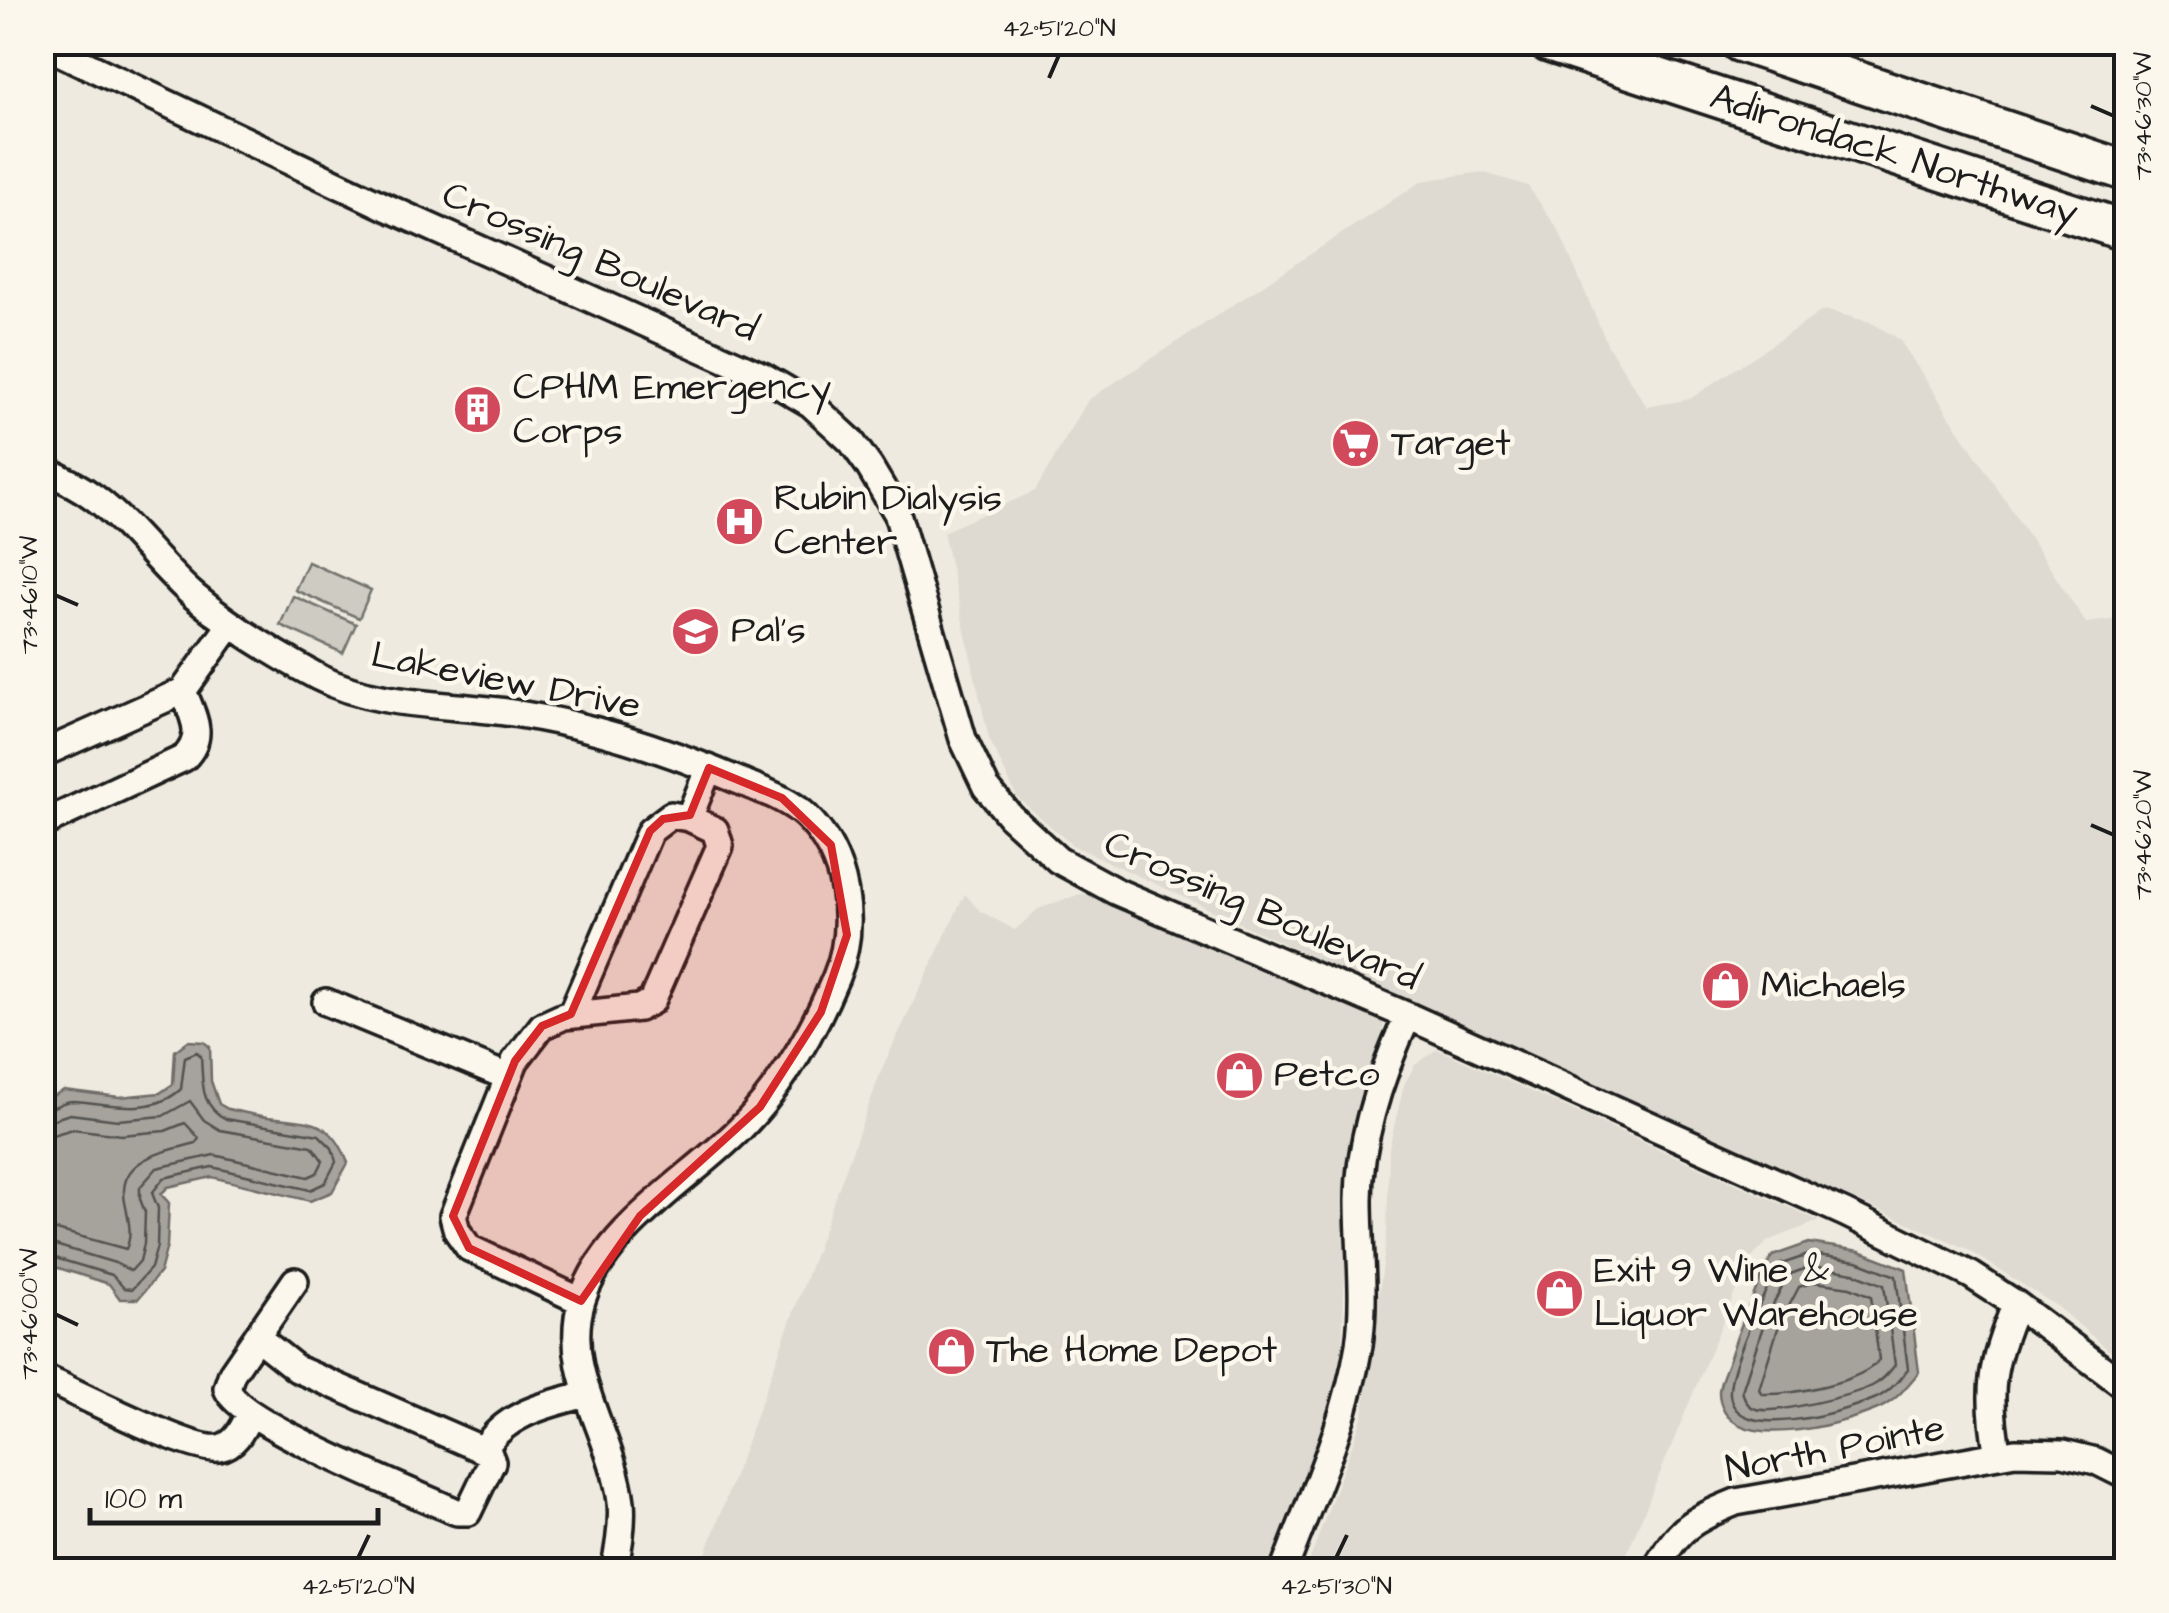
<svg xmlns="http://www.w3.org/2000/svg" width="2169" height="1613" font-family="'Architects Daughter',sans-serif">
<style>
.built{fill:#dedad1}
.pitch{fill:#ceccc2;stroke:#75746f;stroke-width:2.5}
.water{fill:#a6a39d;stroke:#6f6d69;stroke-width:2.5}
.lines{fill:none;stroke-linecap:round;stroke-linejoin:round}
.shore{stroke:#535250;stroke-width:2.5}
.minor-casing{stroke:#1c1c1c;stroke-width:32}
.highway-casing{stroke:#1c1c1c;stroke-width:45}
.minor{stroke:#fbf7ec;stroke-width:25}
.highway{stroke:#fbf7ec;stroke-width:38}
.marked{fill:#d62828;fill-opacity:0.2;stroke:#d62828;stroke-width:8;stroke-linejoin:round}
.ticks{fill:none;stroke:#1c1c1c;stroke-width:4}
.labels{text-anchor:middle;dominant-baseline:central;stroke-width:9;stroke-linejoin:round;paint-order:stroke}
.street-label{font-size:38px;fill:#1c1c1c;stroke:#fbf7ec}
.poi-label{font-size:38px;fill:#1c1c1c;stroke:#fbf7ec;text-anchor:start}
.neatline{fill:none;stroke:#1c1c1c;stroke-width:4}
.ticks-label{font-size:25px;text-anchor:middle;fill:#1c1c1c}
</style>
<rect width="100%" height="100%" fill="#eeeadf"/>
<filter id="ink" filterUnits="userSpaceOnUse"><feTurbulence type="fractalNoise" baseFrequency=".01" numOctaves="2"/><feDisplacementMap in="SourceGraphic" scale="20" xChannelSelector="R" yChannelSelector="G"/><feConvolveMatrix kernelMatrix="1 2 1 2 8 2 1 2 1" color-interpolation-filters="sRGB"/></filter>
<g filter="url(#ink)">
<path class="built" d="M1482,172l46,14 31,45 49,115 39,61 43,-8 134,-89 46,12 29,17 187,284 40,-5v747l-68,-58 -91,-58 -565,-250 -330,-154 -55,-48 -28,-58 -46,-207 92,-41 53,-91 334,-219z
M965,894l15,17 35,19 23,-21 42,-15 17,2 287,126 -37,196 -6,155 -72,197h-569l183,-504z
M1437,1049l382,172 -51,20 -21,22 -127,307h-314l57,-155 24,-182 2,-85 15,-63 11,-20z"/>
<path class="pitch" d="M308,562l63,28 -12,28 -64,-28z
M293,596l63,28 -13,29 -63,-28z"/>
<path class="water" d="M188,1041l16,1 6,5 1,34 8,23 9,5c13,3 26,6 39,8 42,5 65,1 81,46l-16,29 -22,9 -98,-24 -44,10 -7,7 8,9 -2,43 -7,26 -22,27h-18l-11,-15 -66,-21v-162l21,-11 55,7 41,-4 13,-9 2,-33z
M1809,1243l51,8 46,18 13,103c-12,14 -22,28 -39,36 -36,16 -159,51 -161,-16 0,-8 6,-21 9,-29 12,-38 26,-72 44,-107z"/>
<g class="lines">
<path class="shore" d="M42,1110c12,-1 20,-9 31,-9 37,2 78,16 108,-12l4,-32 12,-5 4,4c2,26 -2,49 25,63l93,16 13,13 4,14 -11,21 -15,7 -98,-23 -48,11 -12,15 6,15 -1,38 -6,22 -19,21 -8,-1 -12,-13 -70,-21
M42,1123l28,-9 48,6 45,-4 27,-15 14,19 16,10 92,16 11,15 -6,12 -9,4 -94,-22 -57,13 -17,19v12l5,13 -1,32 -4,17 -9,10 -16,-8 -73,-22
M42,1138l31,-9 48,6 44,-4 20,-8 14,15 -3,5c-30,9 -80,14 -71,59 3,16 8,32 1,47l-84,-23
M1811,1254l46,7 39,15 12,93c-10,12 -19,24 -34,30 -29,12 -140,46 -144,-5 -2,-25 36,-105 49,-129z
M1812,1266l42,7 30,12 11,80c-7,9 -13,16 -23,21 -19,9 -98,29 -116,23 -9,-3 -11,-9 -14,-18l23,-71 23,-45z
M1814,1282l36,5 21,9 8,64c-18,23 -89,35 -117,34l-3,-5 20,-64 20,-38z"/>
<defs>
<path id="minor" d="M42,44l344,163 377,169 48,28 40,37 18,25 28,47 66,226 23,48 24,29 48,44 57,31 293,125 437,197 126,62 45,29 110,83
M42,469c19,8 37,17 53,29 37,28 64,68 99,98 37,31 81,58 124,81 60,31 130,26 195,36 77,12 152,36 224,67 24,10 50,18 69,36 41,40 52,108 30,161 -23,55 -54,110 -97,153 -50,50 -135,99 -157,170 -22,71 31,134 39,202 2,23 -2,46 -7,68
M42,754l141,-63 48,-67
M42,824l142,-66c22,-22 9,-42 -1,-67
M326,1002l182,75
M571,1015l79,-184 21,-16 18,3 20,-50
M581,1301l-112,-53 -12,-17 -4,-15 62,-155 27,-35 22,-10 75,-8 13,-7 68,-155 -5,-16 -26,-12
M257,1337l40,32 191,83 4,10 -24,50h-11c-40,-18 -221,-90 -230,-124l5,-15 63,-92
M42,1377c32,14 150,76 177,71 17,-3 24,-20 31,-34
M484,1450c20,-37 65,-46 103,-56
M1998,1455c-12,-64 -7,-92 18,-151
M1284,1570c27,-73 62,-147 75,-225 7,-48 0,-96 0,-145 0,-63 23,-128 49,-184
M1655,1570c23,-42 37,-50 81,-68l279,-50 48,1 33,8 30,15"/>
<path id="highway" d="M1548,42l578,189
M1740,42l386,129"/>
</defs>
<use href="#minor" class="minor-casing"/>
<use href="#highway" class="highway-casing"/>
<use href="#minor" class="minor"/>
<use href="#highway" class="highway"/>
</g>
</g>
<path class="marked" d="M709,768l73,30 49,47 16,90 -26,77 -61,95 -120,109 -59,85 -112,-53 -16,-32 62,-155 27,-35 29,-12 79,-183 13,-12 27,-4z"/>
<path class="ticks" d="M1049,78l10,-23M2091,106l23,10M55,595l23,10M2091,825l23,10M55,1314l23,11M358,1558l11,-23M1336,1558l11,-23"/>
<defs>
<symbol id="building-disc" viewBox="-11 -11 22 22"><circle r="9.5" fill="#d1495b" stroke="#fbf7ec"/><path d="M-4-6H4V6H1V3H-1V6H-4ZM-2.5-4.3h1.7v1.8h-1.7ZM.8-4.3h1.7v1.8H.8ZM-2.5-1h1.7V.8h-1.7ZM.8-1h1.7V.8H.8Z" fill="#fff"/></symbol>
<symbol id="supermarket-disc" viewBox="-11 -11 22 22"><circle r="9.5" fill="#d1495b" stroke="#fbf7ec"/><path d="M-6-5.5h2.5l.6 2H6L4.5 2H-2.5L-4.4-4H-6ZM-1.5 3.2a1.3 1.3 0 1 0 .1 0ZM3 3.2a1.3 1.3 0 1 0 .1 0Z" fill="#fff"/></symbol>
<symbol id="hospital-disc" viewBox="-11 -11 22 22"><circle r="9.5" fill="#d1495b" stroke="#fbf7ec"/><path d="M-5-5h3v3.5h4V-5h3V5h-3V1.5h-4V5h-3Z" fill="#fff"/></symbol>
<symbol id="school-disc" viewBox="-11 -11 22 22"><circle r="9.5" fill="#d1495b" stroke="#fbf7ec"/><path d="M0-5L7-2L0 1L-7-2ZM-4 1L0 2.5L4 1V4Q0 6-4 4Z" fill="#fff"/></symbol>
<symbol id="shop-disc" viewBox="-11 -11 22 22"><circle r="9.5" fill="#d1495b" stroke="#fbf7ec"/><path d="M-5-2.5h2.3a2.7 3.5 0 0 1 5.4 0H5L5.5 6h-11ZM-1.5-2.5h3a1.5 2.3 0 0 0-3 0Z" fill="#fff"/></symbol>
</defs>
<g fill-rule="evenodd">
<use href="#building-disc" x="450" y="382" width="55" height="55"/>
<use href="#supermarket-disc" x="1328" y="416" width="55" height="55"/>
<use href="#hospital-disc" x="712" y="494" width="55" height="55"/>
<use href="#school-disc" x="668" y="604" width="55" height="55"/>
<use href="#shop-disc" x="1698" y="958" width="55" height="55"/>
<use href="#shop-disc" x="1212" y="1048" width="55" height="55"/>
<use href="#shop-disc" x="1532" y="1266" width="55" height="55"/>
<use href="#shop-disc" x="924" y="1324" width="55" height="55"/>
</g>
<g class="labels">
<g class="street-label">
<text transform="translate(1894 155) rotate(18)">Adirondack Northway</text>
<text transform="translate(600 262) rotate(24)">Crossing Boulevard</text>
<text transform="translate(506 681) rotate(11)">Lakeview Drive</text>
<text transform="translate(1262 911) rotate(24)">Crossing Boulevard</text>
<text transform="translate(1835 1449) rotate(-11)">North Pointe</text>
</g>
<g class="poi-label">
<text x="513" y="388">CPHM Emergency<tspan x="513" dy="44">Corps</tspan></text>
<text x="1391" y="444">Target</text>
<text x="774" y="499">Rubin Dialysis<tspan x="774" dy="44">Center</tspan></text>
<text x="731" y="631">Pal's</text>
<text x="1761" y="986">Michaels</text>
<text x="1274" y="1075">Petco</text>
<text x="1594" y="1271">Exit 9 Wine &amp;<tspan x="1594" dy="44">Liquor Warehouse</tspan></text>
<text x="986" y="1351">The Home Depot</text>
</g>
</g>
<rect width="2169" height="1613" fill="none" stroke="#fbf7ec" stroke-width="110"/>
<path d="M90 1508v15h288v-15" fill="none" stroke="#1c1c1c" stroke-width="5"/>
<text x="105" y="1508" font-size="30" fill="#1c1c1c" stroke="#fbf7ec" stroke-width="8" paint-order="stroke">100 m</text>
<rect x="55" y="55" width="2059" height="1503" class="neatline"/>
<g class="ticks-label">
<text x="1059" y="36">42°51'20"N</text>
<text transform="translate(2142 116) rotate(-90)" y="9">73°46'30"W</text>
<text transform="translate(28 595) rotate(-90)" y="9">73°46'10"W</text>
<text transform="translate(2142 835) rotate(-90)" y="9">73°46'20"W</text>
<text transform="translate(28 1314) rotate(-90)" y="9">73°46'00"W</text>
<text x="358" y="1594">42°51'20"N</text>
<text x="1336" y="1594">42°51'30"N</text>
</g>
</svg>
